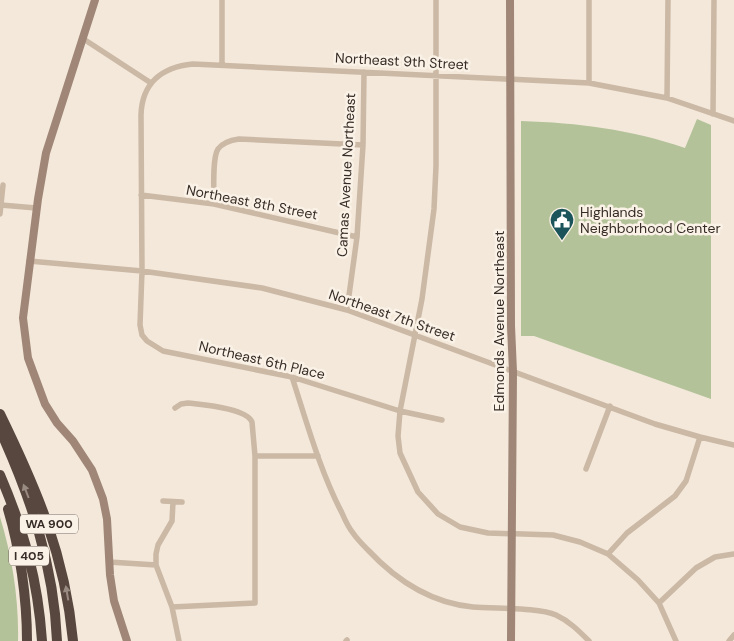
<svg xmlns="http://www.w3.org/2000/svg" width="734" height="641" font-family="'DM Sans',sans-serif">
<style>
.green{fill:#b3c299}
.lines{fill:none;stroke-linecap:round;stroke-linejoin:round}
.street{stroke:#cbb8a5;stroke-width:5.5}
.secondary{stroke:#9f8677;stroke-width:8}
.highway{stroke:#58473e;stroke-width:10}
.oneway{fill:#998b81}
.labels{text-anchor:middle;dominant-baseline:central;stroke-width:5;stroke-linejoin:round;paint-order:stroke}
.shield{fill:#faf2e6;stroke:#726760;stroke-width:1}
.shield-label{font-size:12px;font-weight:bold;fill:#372c27}
.street-label{font-size:14px;fill:#372c27;stroke:#faf2e6}
.poi-label{font-size:14px;fill:#372c27;stroke:#faf2e6;text-anchor:start}
</style>
<rect width="100%" height="100%" fill="#f3e8da"/>
<path class="green" d="M697,119l14,6v274l-177,-63h-13v-215c58,2 108,8 164,27z
M0,517c12,39 19,82 18,124h-18z"/>
<g class="lines">
<path class="street" d="M436,0v166l-2,43 -12,90 -22,112 -2,25 2,17 18,39 20,22 22,13 28,6 65,2 27,7 28,12 30,26 21,23 17,38
M82,38l69,45
M222,64v-64
M589,83v-83
M667,98l1,-98
M713,114l1,-114
M141,195l73,9 143,33
M214,204c0,-12 -2,-46 4,-55 5,-7 14,-9 21,-10l124,6
M1,205l35,3
M0,214l3,-29
M29,261l113,10 120,17 85,22 308,114 45,13 34,8
M347,310l10,-73 6,-92 1,-73
M292,377c15,46 28,94 50,136 3,7 6,14 11,20 4,6 10,12 15,17 28,30 63,53 105,57 21,2 66,0 83,8 13,6 23,16 33,26
M442,420l-42,-9 -108,-34 -129,-26 -16,-10 -5,-6 -2,-10 2,-54 -1,-156c1,-32 21,-48 52,-51l396,19 78,15 67,23
M255,456h63
M586,469l24,-63
M163,501l19,1
M173,502l-1,19 -14,24 -2,9v11l16,42 7,34
M608,554l19,-21 48,-37 11,-15 14,-44
M109,562l47,3
M659,603l37,-35 19,-11 19,-3
M172,607l83,-4v-147l-3,-34c-6,-14 -49,-17 -64,-19l-7,1 -6,4
M346,641l1,-1
M729,641l5,-6"/>
<path class="secondary" d="M95,0l-49,153 -8,46 -15,119 5,40 17,46 12,19 16,18 19,29 11,29 4,20 3,56 4,26 13,40
M510,0l1,326 2,46 -2,269"/>
<path class="highway" d="M0,414c37,76 65,141 73,227
M0,430c31,68 54,136 57,211
M0,475c24,56 38,105 42,166
M8,509c12,40 19,90 19,132"/>
</g>
<defs><path id="oneway-solid" d="M-6-.8H1V-3.2L6.5 0L1 3.2V.8H-6Z" transform="scale(1.25)"/></defs>
<g class="oneway">
<use href="#oneway-solid" transform="translate(26 491) rotate(-111)"/>
<use href="#oneway-solid" transform="translate(67 593) rotate(-100)"/>
</g>
<defs>
<symbol id="civic-pin" viewBox="-11 -11 22 30"><path d="M0 17L-7.5 6A9.5 9.5 0 1 1 7.5 6Z" fill="#1b545a" stroke="#faf2e6"/><path d="M-.6-6.5H3V-4.5H.6V-3L4-1V1h2V6H-6V1h2V-1L-.6-3ZM-1.2 2.5V6h2.4V2.5Z" fill="#fff"/></symbol>
</defs>
<g fill-rule="evenodd">
<use href="#civic-pin" x="548" y="206" width="28" height="38"/>
</g>
<g class="labels">
<g class="shield">
<rect x="20" y="514.5" width="58" height="19" rx="4"/>
<rect x="9" y="546.5" width="40" height="19" rx="4"/>
</g>
<g class="shield-label">
<text x="49" y="524">WA 900</text>
<text x="29" y="556">I 405</text>
</g>
<g class="street-label">
<text transform="translate(402 61) rotate(3)">Northeast 9th Street</text>
<text transform="translate(346 175) rotate(-87)">Camas Avenue Northeast</text>
<text transform="translate(252 202) rotate(11)">Northeast 8th Street</text>
<text transform="translate(392 315) rotate(19)">Northeast 7th Street</text>
<text transform="translate(499 321) rotate(-90)">Edmonds Avenue Northeast</text>
<text transform="translate(262 360) rotate(13)">Northeast 6th Place</text>
</g>
<g class="poi-label">
<text x="580" y="212">Highlands<tspan x="580" dy="16">Neighborhood Center</tspan></text>
</g>
</g>
</svg>
